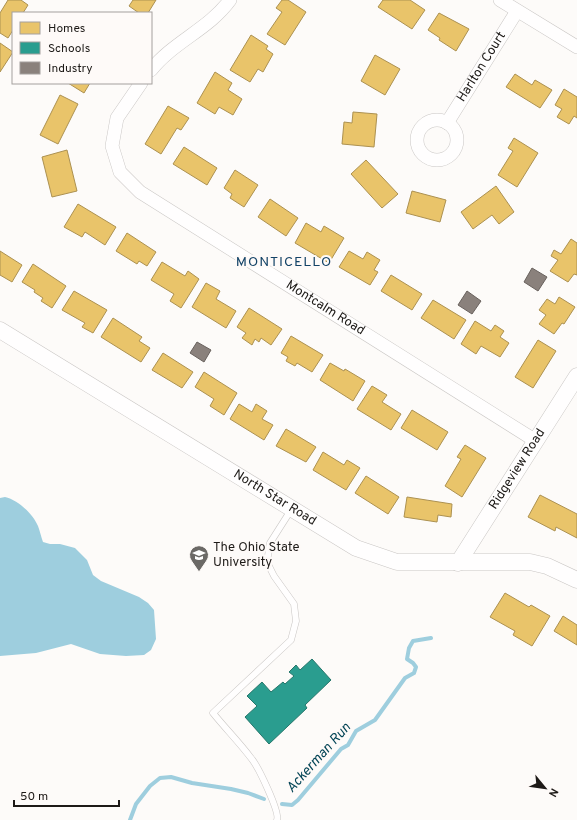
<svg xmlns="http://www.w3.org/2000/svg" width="577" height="820" font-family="Overpass,sans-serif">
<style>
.water{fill:#9ecede}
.homes{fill:#e9c46a;stroke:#ac9151}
.schools{fill:#2a9d8f;stroke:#26766b}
.industry{fill:#8a817c;stroke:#69625e}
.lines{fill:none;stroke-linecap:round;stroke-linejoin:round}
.stream{stroke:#9ecede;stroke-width:4}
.service-casing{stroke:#cac7c5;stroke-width:7}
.minor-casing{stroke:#cac7c5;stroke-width:14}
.tertiary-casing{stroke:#cac7c5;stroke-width:17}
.service{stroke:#fffefe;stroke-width:6}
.minor{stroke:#fffefe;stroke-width:13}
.tertiary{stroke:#fffefe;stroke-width:16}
.labels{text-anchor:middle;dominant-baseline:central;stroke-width:4;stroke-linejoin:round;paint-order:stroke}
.street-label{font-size:13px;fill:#1d1a17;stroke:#fefaf8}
.poi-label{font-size:13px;fill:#1d1a17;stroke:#fefaf8;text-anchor:start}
.neighbourhood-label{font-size:14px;letter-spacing:1px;fill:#134367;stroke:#fefaf8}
.water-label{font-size:14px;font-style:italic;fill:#044556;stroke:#fefaf8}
</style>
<rect width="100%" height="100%" fill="#fdfbf9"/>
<path class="water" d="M5,497c13,3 28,17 33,29 2,5 3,11 5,16l7,2h10l15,4 12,12 6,15 8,6 38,16 9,6 6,7 2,29 -5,11 -7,5 -18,1 -26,-2 -29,-10 -35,9 -36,3v-158z"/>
<path class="homes" d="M8,0h13l7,5 -5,8h-10v17l-5,8 -8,-5v-20z
M133,0h23l-8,13h-9l-10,-7z
M282,0h6l18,12 -21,33 -18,-11 15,-22 -6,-4z
M383,0h27l15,10 -13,19 -34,-22z
M439,13l30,16 -13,22 -17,-11 1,-2 -12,-8z
M251,35l17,11 -2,3 7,5 -10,18 -5,-3 -8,13 -20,-12z
M0,43l13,9 -13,20z
M375,55l25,14 -15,26 -24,-14z
M215,72l17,11 -4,7 14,9 -9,16 -14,-8 -4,7 -18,-11z
M515,74l17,11 3,-5 17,10 -12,18 -34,-21z
M68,83h22l-6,10z
M564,89l13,8v21l-3,-2 -5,8 -12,-7 5,-8 -7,-4z
M60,95l18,9 -20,40 -18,-9z
M168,106l21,12 -8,12 -4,-2 -16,26 -16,-10z
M353,112l24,2 -3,33 -32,-3 2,-22 8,1z
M514,138l24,15 -21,34 -19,-12 15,-24 -5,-3z
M184,147l33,21 -10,17 -34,-21z
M67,150l10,41 -25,6 -10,-40z
M366,160l32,34 -16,14 -31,-34z
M235,170l23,15 -14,22 -14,-9 2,-4 -8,-6z
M496,186l18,26 -15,12 -7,-9 -19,14 -12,-17z
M412,191l34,9 -6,22 -34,-9z
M270,199l28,19 -12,18 -28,-19z
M78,204l38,23 -11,18 -20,-13 -3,5 -18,-10z
M306,223l15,9 3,-6 20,12 -15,25 -34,-20z
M127,233l29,19 -9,14 -8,-5 -2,3 -21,-13z
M571,239l6,4v32l-3,-1 -6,8 -18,-11 8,-11 -7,-4 3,-6 7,4z
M0,251l22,14 -10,17 -12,-7z
M349,251l14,8 4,-7 13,8 -6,10 4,2 -8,13 -31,-18z
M162,262l23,14 3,-5 11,8 -18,29 -11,-7 4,-7 -23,-14z
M33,264l33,22 -14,22 -11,-7 2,-3 -9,-6 1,-2 -13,-8z
M391,275l31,19 -10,16 -31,-19z
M206,283l14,8 -4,8 20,12 -10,17 -34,-21z
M74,291l33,19 -14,23 -11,-6 3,-4 -23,-13z
M559,297l16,10 -11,17 -2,-1 -8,11 -15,-10 7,-9 -7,-5 8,-11 8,5z
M433,300l33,20 -12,19 -33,-21z
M249,308l33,21 -11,16 -10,-7 -2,4 -4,-3 -3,6 -10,-7 4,-5 -9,-6z
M113,318l29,19 -3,4 11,7 -9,14 -40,-25z
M475,321l16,10 4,-6 9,6 -4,6 9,6 -9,14 -19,-11 -5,8 -15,-10z
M291,336l32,19 -11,17 -15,-9 -2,3 -9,-5 2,-4 -7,-4z
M538,340l18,11 -23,37 -18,-11z
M163,353l30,19 -11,16 -30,-18z
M330,363l14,8 1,-2 20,12 -12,20 -33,-21z
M204,372l33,21 -13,22 -14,-9 4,-7 -19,-12z
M372,386l15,9 -5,7 19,12 -10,16 -34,-21z
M239,404l13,8 4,-8 11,7 -5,8 11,6 -9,15 -34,-21z
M412,410l36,22 -11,18 -36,-22z
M286,429l30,18 -10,15 -30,-16z
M465,445l21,13 -24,39 -17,-11 16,-27 -4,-2z
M323,452l21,13 3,-5 13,8 -14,22 -33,-20z
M366,476l33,21 -11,17 -33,-21z
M540,495l37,19v24l-21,-11 -1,4 -27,-14z
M407,497l45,7 -1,13 -13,-2 -1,7 -33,-5z
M505,593l24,14 2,-2 19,11 -18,30 -19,-11 2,-4 -25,-14z
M563,616l14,9v20l-23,-14z"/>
<path class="schools" d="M312,659l19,21 -26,25 2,3 -38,36 -24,-27 12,-11 -10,-10 15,-14 9,10 12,-10 2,2 9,-8 -5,-4 7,-7 4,5z"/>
<path class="industry" d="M532,268l15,9 -9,14 -14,-9z
M467,291l14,10 -9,13 -14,-9z
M197,342l14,8 -7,12 -14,-9z"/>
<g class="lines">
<path class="stream" d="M282,804l10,1 6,-5 43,-51 7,-4 8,-14 19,-11 30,-42 9,-5 2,-6 -3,-4 -6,-4 2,-11 4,-7 18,-3
M130,820l6,-16 14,-18 10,-8 11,-1 21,6 39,6 17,4 16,6"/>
<defs>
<path id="service" d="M277,820c3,-8 -19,-54 -26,-62 -12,-16 -26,-30 -38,-45l78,-73 5,-19 -2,-17 -20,-28 -7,-14 3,-19 21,-33"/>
<g id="minor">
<path d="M500,0l77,47"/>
<path d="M151,70c22,-28 58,-41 79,-70"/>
<path id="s1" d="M141,83l-24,35 -5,28 8,26 20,20 396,249"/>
<circle cx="437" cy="140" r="20"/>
<path id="s2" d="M447,123l70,-112"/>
</g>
<g id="tertiary">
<path id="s3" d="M0,330l356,218 41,14h133l17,4 30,14"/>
<path id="s4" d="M458,563l119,-187"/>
</g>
</defs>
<use href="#service" class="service-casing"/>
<use href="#minor" class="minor-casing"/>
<use href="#tertiary" class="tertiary-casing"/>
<use href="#service" class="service"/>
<use href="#minor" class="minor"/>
<use href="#tertiary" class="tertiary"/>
</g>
<defs>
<symbol id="university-pin" viewBox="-11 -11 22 30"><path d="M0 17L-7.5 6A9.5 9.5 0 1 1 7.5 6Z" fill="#6b6966" stroke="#fefaf8"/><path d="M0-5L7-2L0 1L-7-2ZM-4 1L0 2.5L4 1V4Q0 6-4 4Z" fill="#fff"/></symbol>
</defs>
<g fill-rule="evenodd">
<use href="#university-pin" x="188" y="544" width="22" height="30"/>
</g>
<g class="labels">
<g class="street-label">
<text stroke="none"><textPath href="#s2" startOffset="66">Harlton Court</textPath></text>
<text stroke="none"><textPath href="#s1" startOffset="345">Montcalm Road</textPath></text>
<text stroke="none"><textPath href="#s4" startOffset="111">Ridgeview Road</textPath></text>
<text stroke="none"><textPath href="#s3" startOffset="322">North Star Road</textPath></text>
</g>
<g class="poi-label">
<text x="213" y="548">The Ohio State<tspan x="213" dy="15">University</tspan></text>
</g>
<g class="neighbourhood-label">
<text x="284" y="262">MONTICELLO</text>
</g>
<g class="water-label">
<text transform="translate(319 758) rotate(-48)">Ackerman Run</text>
</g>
</g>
<rect x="12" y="12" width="140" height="72" fill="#fefaf8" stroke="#a4a09e"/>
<rect x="20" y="22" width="20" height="12" fill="#e9c46a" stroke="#a4a09e"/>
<text x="48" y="32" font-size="12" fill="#1d1a17">Homes</text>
<rect x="20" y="42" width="20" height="12" fill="#2a9d8f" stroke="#a4a09e"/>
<text x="48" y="52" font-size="12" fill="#1d1a17">Schools</text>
<rect x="20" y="62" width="20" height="12" fill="#8a817c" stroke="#a4a09e"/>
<text x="48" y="72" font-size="12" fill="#1d1a17">Industry</text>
<g transform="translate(545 788) rotate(119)" stroke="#fefaf8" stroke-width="3" paint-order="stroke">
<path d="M0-3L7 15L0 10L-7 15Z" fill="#1d1a17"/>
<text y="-6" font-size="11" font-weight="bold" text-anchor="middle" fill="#1d1a17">N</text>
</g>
<path d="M14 800v6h105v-6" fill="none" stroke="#1d1a17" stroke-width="2"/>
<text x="20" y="800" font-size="12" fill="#1d1a17" stroke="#fefaf8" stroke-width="3" paint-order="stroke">50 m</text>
</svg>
